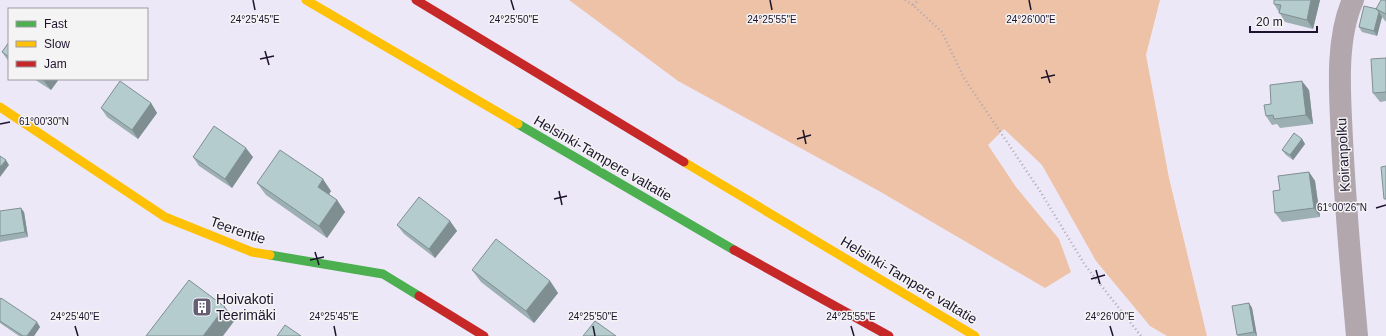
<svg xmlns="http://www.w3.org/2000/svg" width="1386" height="336" font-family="Helvetica,sans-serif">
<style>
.green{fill:#eec2a7}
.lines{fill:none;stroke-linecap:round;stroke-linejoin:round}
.path{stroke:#b0a7b0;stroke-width:2.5;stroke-dasharray:1 3;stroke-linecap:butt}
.street{stroke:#b2a7ad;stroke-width:22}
.fast{stroke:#4caf50;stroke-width:9}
.slow{stroke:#ffc107;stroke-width:9}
.jam{stroke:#c62828;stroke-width:9}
.wall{fill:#9cafb2}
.shaded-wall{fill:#7f8f91}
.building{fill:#b5cccf;stroke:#7f8f91}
.ticks{fill:none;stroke:#1d132d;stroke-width:1.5}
.labels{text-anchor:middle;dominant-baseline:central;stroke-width:3;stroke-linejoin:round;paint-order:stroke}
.street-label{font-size:14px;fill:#1d132d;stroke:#f4f4f4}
.poi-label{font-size:14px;fill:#1d132d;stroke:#f4f4f4;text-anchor:start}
.ticks-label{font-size:10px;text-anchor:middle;fill:#1d132d;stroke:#f4f4f4;stroke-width:3;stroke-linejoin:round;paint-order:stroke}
</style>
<rect width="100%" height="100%" fill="#ede8f8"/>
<path class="green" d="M569,0h591l-14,55 23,123 38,158h-40l-17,-10 -54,-65 -54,-96 -38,-36 -16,16 28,42 43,52 12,33 -26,16 -166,-97 -201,-110z"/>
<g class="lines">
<path class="path" d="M905,0l8,5 29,27 22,46 76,113 45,74 56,71
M913,5l6,-5"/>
<path class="street" d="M1353,0c-18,40 -13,95 -11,139 3,65 9,131 15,197"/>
<path class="fast" d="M518,124l216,126
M270,255l113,19 36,22"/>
<path class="slow" d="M306,0l212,124
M0,107l165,110 87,35 18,3
M684,162l291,174"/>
<path class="jam" d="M416,0l268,162
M734,250l155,86
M419,296l65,40"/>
</g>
<path class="wall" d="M1274,0h46l-7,29 -28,-7 -11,-18z
M1386,0v22l-4,-5 -5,19 -15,-4 -3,-5z
M9,42v20l-7,-10z
M1386,58v43l-6,1 -7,-9z
M34,79h25l-8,11z
M1309,90l4,34 -33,4 -3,-4 -5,1 -6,-9 5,-12z
M151,103l6,10 -19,26 -31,-22 -6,-9z
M1302,139l3,5 -12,16 -7,-5 -4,-5z
M193,157h60l-21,31 -33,-22z
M1309,172l6,9 5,36 -38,5 -7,-9 5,-23z
M257,183l74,8 -2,3 8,6 8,12 -18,26 -61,-43z
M0,211l24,1 4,25 -28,5z
M450,221l7,10 -22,27 -31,-24 -7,-9z
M472,270l78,11 8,12 -24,30 -53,-41z
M0,299l40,28 -6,9h-15l-19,-13z
M1249,303l3,5 5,28h-19l-1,-1z"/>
<path class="shaded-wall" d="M1311,0h9l-7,29 -6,-9z
M1379,12l3,5 -5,19 -3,-5z
M46,79h13l-8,11 -7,-9z
M1302,81l7,9 4,34 -7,-9z
M151,103l6,10 -19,26 -6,-9z
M1302,139l3,5 -12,16 -3,-5z
M246,148l7,9 -21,31 -7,-9z
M6,160l3,5 -9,12v-10z
M1309,172l6,9 5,36 -6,-9z
M323,179l8,12 -5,8 -8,-12z
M337,200l8,12 -18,26 -8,-12z
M21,208l3,4 4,25 -3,-5z
M450,221l7,10 -22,27 -6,-9z
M550,281l8,12 -24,30 -8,-12z
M1249,303l3,5 5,28 -3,-4z
M225,307l10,13 -12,16h-20z
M37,322l3,5 -6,9h-7z"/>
<path class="building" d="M1274,0h37l-4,20 -28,-7 2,-8 -7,-1z
M1381,0h5v14l-10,-5z
M1364,6l13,3 2,3 -5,19 -15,-4z
M9,42v15l-7,-5z
M1386,58v34l-13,1 -2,-34z
M41,79h5l-2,2z
M120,81l31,22 -19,27 -31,-22z
M1302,81l4,34 -32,4 -1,-4 -7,1 -2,-11 7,-1 -1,-19z
M214,126l32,22 -21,31 -32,-22z
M1294,133l8,6 -12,16 -8,-5z
M280,150l43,29 -5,8 19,13 -18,26 -62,-43z
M0,156l6,4 -6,7z
M1386,166v33h-2l-3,-32z
M1309,172l5,36 -39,5 -2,-22 7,-1 -2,-14z
M419,197l31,24 -21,28 -32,-24z
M21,208l4,24 -25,4v-25z
M496,239l54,42 -24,30 -54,-41z
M189,280l36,27 -22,29h-57z
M1,298l36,24 -10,14h-4l-23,-15v-22z
M1249,303l5,29 -17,3 -5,-29z
M595,321l21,15h-33z
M285,325l16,11h-24z"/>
<path class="ticks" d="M253,0l2,10M511,0l3,10M770,0l2,10M1029,0l2,10M265,51l4,14M260,59l14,-3M1046,70l4,13M1041,78l14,-3M0,124l10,-2M803,130l3,14M797,139l14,-4M559,191l3,14M554,199l13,-3M1376,208l10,-3M315,252l4,13M310,260l14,-3M1096,270l4,14M1091,279l14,-4M75,326l3,10M334,326l2,10M593,326l2,10M851,326l3,10M1110,326l3,10"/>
<defs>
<symbol id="building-square" viewBox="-11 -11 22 22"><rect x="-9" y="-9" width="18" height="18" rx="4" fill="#665e74" stroke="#f4f4f4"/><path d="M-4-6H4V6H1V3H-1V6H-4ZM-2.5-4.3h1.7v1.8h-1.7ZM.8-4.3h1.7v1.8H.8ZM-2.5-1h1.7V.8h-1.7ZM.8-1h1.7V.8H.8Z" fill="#fff"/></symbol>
</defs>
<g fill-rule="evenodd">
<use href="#building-square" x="191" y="296" width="22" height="22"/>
</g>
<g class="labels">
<g class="street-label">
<text transform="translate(1343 155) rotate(-93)">Koiranpolku</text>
<text transform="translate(603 158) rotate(30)">Helsinki-Tampere valtatie</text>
<text transform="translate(238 230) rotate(19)">Teerentie</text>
<text transform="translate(909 280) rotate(31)">Helsinki-Tampere valtatie</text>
</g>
<g class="poi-label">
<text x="216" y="299">Hoivakoti<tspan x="216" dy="16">Teerimäki</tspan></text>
</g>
</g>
<g class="ticks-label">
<text x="255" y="23">24°25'45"E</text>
<text x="514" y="23">24°25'50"E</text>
<text x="772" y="23">24°25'55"E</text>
<text x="1031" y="23">24°26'00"E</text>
<text x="44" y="125">61°00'30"N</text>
<text x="1342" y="211">61°00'26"N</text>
<text x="75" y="320">24°25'40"E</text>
<text x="334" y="320">24°25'45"E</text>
<text x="593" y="320">24°25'50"E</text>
<text x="851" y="320">24°25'55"E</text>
<text x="1110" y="320">24°26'00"E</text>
</g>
<rect x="8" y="8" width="140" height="72" fill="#f4f4f4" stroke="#9e9aa4"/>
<rect x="16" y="21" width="20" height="6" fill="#4caf50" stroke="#9e9aa4"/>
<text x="44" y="28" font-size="12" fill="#1d132d">Fast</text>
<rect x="16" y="41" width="20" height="6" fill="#ffc107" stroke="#9e9aa4"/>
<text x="44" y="48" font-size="12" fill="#1d132d">Slow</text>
<rect x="16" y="61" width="20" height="6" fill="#c62828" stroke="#9e9aa4"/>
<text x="44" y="68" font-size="12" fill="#1d132d">Jam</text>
<path d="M1250 26v6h67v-6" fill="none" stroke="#1d132d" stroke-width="2"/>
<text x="1256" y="26" font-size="12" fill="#1d132d" stroke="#f4f4f4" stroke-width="3" paint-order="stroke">20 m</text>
</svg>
